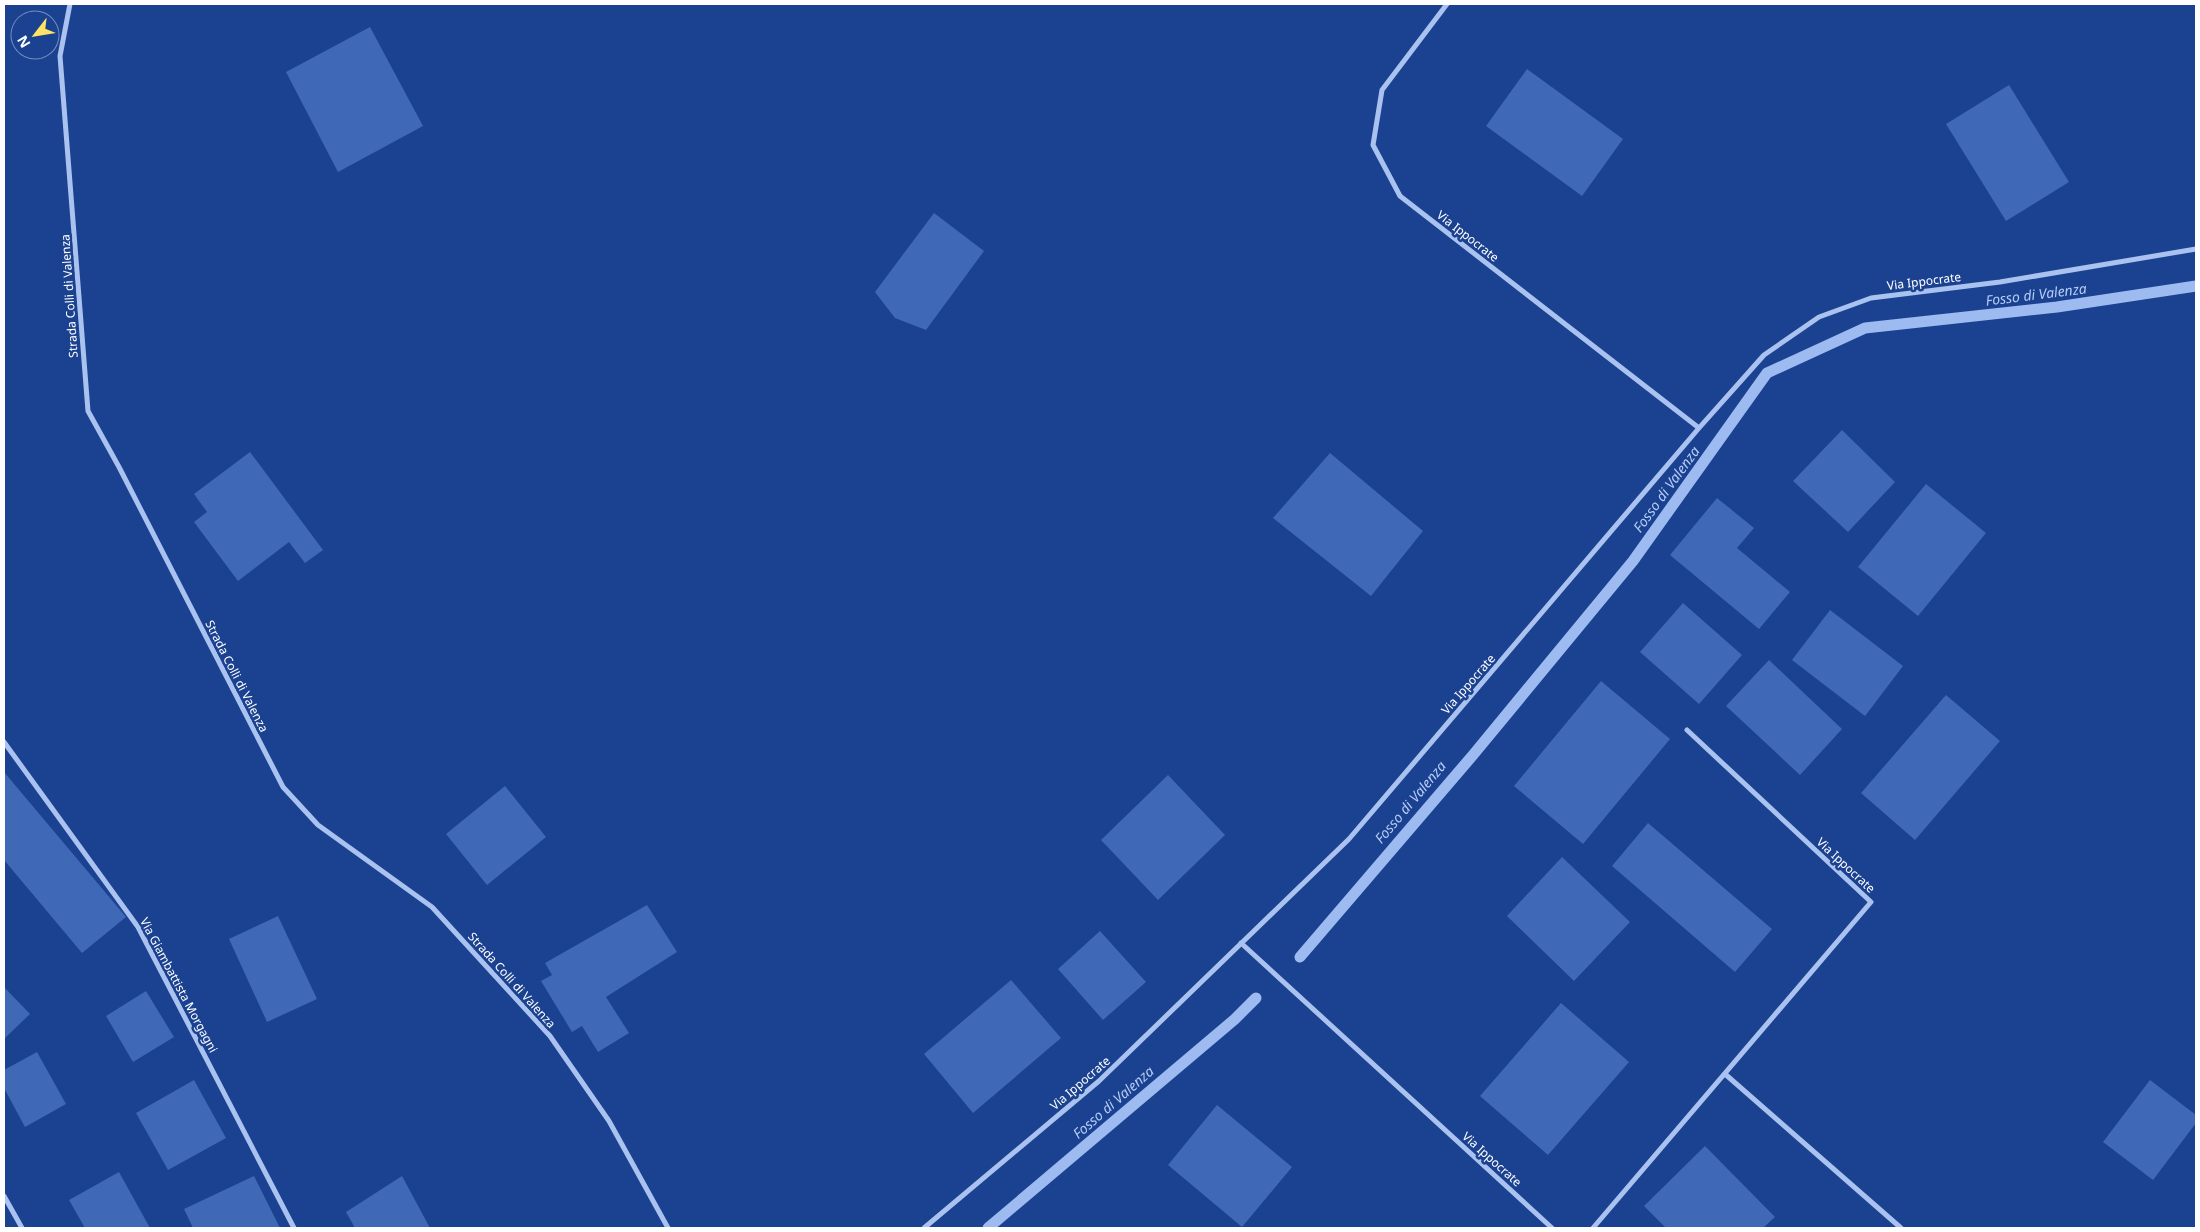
<svg xmlns="http://www.w3.org/2000/svg" width="2200" height="1232" font-family="'Noto Sans',sans-serif">
<style>
.lines{fill:none;stroke-linecap:round;stroke-linejoin:round}
.stream{stroke:#9dbbf1;stroke-width:11}
.building{fill:#3f68b7}
.street{stroke:#aac2ef;stroke-width:5}
.labels{text-anchor:middle;dominant-baseline:central;stroke-width:5;stroke-linejoin:round;paint-order:stroke}
.street-label{font-size:12px;fill:#fff;stroke:#1b4291}
.water-label{font-size:14px;font-style:italic;fill:#b6ccf6;stroke:#1b4291}
</style>
<rect width="100%" height="100%" fill="#1b4291"/>
<g class="lines">
<path class="stream" d="M1300,957l173,-202 160,-194 134,-188 98,-45 192,-21 139,-21
M988,1228l247,-209 21,-21"/>
</g>
<path class="building" d="M370,27l53,99 -85,46 -52,-100z
M1527,69l96,70 -41,57 -96,-70z
M2009,85l60,97 -63,39 -60,-97z
M934,213l50,38 -58,79 -31,-12 -20,-26z
M1842,430l53,52 -47,50 -55,-51z
M250,452l73,98 -18,13 -16,-21 -51,39 -44,-59 13,-10 -13,-18z
M1330,453l93,78 -52,65 -98,-78z
M1926,484l60,49 -68,83 -60,-49z
M1717,498l37,30 -17,20 53,44 -31,37 -89,-74z
M1683,603l59,52 -43,49 -59,-52z
M1830,610l73,56 -38,50 -73,-56z
M1769,660l73,69 -42,46 -74,-69z
M1601,681l69,58 -87,105 -69,-58z
M1946,695l54,46 -85,99 -54,-47z
M4,772l122,145 -44,36 -78,-93z
M1168,775l57,60 -67,65 -57,-60z
M505,786l41,51 -59,48 -41,-51z
M1648,823l124,106 -37,43 -123,-106z
M1562,857l68,65 -56,59 -67,-65z
M647,905l30,47 -71,45 23,36 -31,19 -16,-26 -10,6 -31,-51 11,-6 -7,-12z
M278,916l39,83 -50,23 -38,-83z
M1100,931l46,51 -43,38 -45,-51z
M1011,980l50,58 -88,75 -49,-59z
M4,987l26,27 -26,25z
M146,991l28,46 -41,25 -27,-46z
M1561,1003l68,59 -81,93 -68,-59z
M37,1052l29,52 -41,23 -21,-39v-18z
M194,1080l32,58 -58,32 -32,-57z
M2150,1080l46,35v8l-43,57 -50,-38z
M1217,1105l75,62 -50,60 -74,-62z
M1705,1146l70,71 -12,11h-97l-22,-22z
M119,1172l31,56h-65l-16,-28z
M254,1176l26,52h-87l-9,-19z
M402,1176l28,52h-75l-9,-16z"/>
<g class="lines">
<path class="street" d="M70,4l-10,52 28,355 31,56 164,320 35,38 114,82 118,129 59,85 59,107
M1447,4l-65,86 -9,55 27,51 299,232
M4,742l134,185 156,301
M1241,943l311,285
M1725,1074l176,154
M4,1196l18,32
M924,1228l175,-147 250,-242 350,-411 65,-73 55,-38 52,-19 129,-16 196,-33
M1593,1228l278,-326 -184,-172"/>
</g>
<g class="labels">
<g class="street-label">
<text transform="translate(1468 236) rotate(38)">Via Ippocrate</text>
<text transform="translate(1924 281) rotate(-7)">Via Ippocrate</text>
<text transform="translate(69 296) rotate(-94)">Strada Colli di Valenza</text>
<text transform="translate(237 676) rotate(63)">Strada Colli di Valenza</text>
<text transform="translate(1468 684) rotate(-49)">Via Ippocrate</text>
<text transform="translate(1846 865) rotate(43)">Via Ippocrate</text>
<text transform="translate(512 980) rotate(48)">Strada Colli di Valenza</text>
<text transform="translate(179 985) rotate(62)">Via Giambattista Morgagni</text>
<text transform="translate(1080 1083) rotate(-41)">Via Ippocrate</text>
<text transform="translate(1492 1159) rotate(42)">Via Ippocrate</text>
</g>
<g class="water-label">
<text transform="translate(2036 294) rotate(-7)">Fosso di Valenza</text>
<text transform="translate(1666 489) rotate(-54)">Fosso di Valenza</text>
<text transform="translate(1410 802) rotate(-50)">Fosso di Valenza</text>
<text transform="translate(1113 1102) rotate(-41)">Fosso di Valenza</text>
</g>
</g>
<rect width="2200" height="1232" fill="none" stroke="#ffffff" stroke-width="10"/>
<g transform="translate(35 35) rotate(239)"><circle r="24" fill="#1b4291" stroke="#768ebd"/>
<path d="M0-4L9 19L0 12L-9 19Z" fill="#ffe367"/>
<text y="-8" font-size="14" font-weight="bold" text-anchor="middle" fill="#ffffff">N</text>
</g>
</svg>
